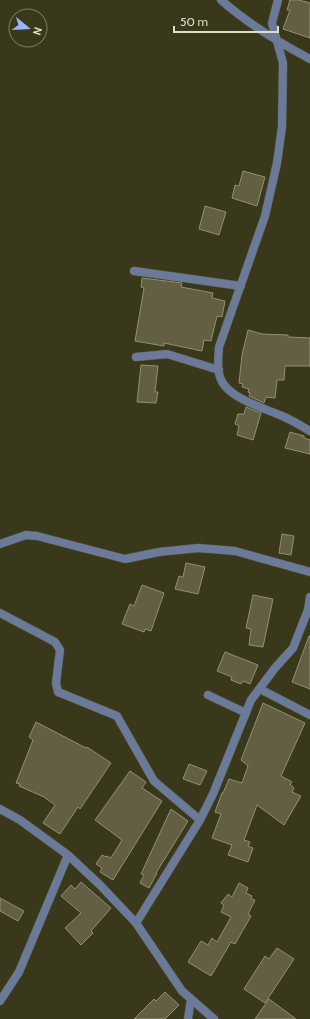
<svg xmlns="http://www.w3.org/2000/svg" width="310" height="1019" font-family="Cabin,sans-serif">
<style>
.building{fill:#625f42;stroke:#929071}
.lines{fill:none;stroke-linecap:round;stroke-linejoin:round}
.street-casing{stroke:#58563b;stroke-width:9}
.street{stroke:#6b7a99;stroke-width:8}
</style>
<rect width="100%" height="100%" fill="#3a381b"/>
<path class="building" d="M290,0h9l11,3v35l-27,-9 7,-19h-3z
M243,171l22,6 -8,29 -25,-8 3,-13 4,1z
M205,206l21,6 -7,23 -20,-6z
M142,278l40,5 -1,4 32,6 -1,5 13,3 -3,16 -5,-1 -6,25 -7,-1 -2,11 -38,-8v3l-29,-5 9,-53 -3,-1z
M248,330l14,4 26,1v2l22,1v28h-25l-1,14h-7l-2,18 -9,-1 -2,6 -15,-7 1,-3 -2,-1 1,-3 -7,-2 1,-3 -4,-1 3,-28z
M141,365l17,1 -3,26h3l-2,11 -19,-1z
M246,407l15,6 -8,27 -16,-5 2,-9 -4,-2 3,-10h6z
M290,432l14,4v2l6,2v14l-25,-6z
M282,534l12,2 -3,19 -12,-2z
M186,563l19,4 -7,27 -23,-5 4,-13 4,1z
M142,585l22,8 -13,38 -6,-2 -1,3 -22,-8 8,-20 4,2z
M253,595l20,4 -10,48 -14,-2 2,-16 -5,-1z
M309,636h1v53l-18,-7z
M225,652l33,13 -8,19 -7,-3 -2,3 -10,-4 1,-3 -15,-6z
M263,703l42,20 -24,53 11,6 -2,2 4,4 -2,4 9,4 -17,29 -27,-20 -13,35 6,2 -2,4 5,2 -5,14 -20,-7 4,-10 -20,-7 9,-24 -6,-2 7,-19h1l6,-14 13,4 6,-17 -7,-6z
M36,722l50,26 1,-1 24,16 -31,46 -2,-2 -18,27 -17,-11 12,-18 -11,-8 -25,-11 1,-2 -4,-1 17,-43 -4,-3z
M189,764l18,7 -7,14 -17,-6z
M130,771l16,11 -4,6 20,13 -49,79 -13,-8 2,-4 -6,-4 6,-9 4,2 1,-1 4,2 11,-18 -27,-20z
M171,809l17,12 -32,52h1l-8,15 -9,-5 4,-8 -3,-1z
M81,882l30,26 -20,23 2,2 -12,12 -16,-17 16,-15 -20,-17 10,-11 4,4z
M239,883l9,5 -2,5 6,3 -1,3 4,1 -7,14 3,2 -16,28 -4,-2 -20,34 -23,-14 13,-21 7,4 4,-7 5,4 14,-25 -10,-5 3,-7 -3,-2 7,-9 4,3z
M0,898l24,13 -6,10 -18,-10z
M277,948l17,11 -29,44 -21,-14 21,-33 4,3z
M165,992l14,13 -14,14h-31l20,-20 2,2z
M269,999l27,20h-41z"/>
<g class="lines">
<defs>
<path id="street" d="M221,0c27,24 57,42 89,59
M278,0l-6,23 11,40 -1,64 -5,36 -12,53 -46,131c-1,12 -3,29 6,39 11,14 41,23 57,30 10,4 19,10 28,15
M134,271l107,15
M136,357l31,-3 52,16
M0,544l26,-9 11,1 88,23 34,-7 39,-4 37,3 75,21
M0,613l55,29 5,8 -4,33 2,9 59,24 37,65 46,39
M260,689l50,26
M208,695l38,18
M0,809l20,11 48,35 32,30 36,38 46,68 32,28
M136,923l64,-103 13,-26 38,-94 24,-32 18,-20 15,-38 2,-13
M0,1001l19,-29 49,-117
M188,1019l3,-20"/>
</defs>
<use href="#street" class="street-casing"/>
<use href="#street" class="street"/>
</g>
<g transform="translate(28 28) rotate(108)"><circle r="19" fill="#3a381b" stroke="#7c7a63"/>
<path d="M0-3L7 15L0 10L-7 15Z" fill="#95b7fd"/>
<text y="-6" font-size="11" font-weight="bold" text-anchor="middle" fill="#dfdece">N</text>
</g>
<path d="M174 26v6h104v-6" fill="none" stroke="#dfdece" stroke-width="2"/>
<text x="180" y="26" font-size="12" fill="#dfdece" stroke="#3a381b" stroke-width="3" paint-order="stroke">50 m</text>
</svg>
